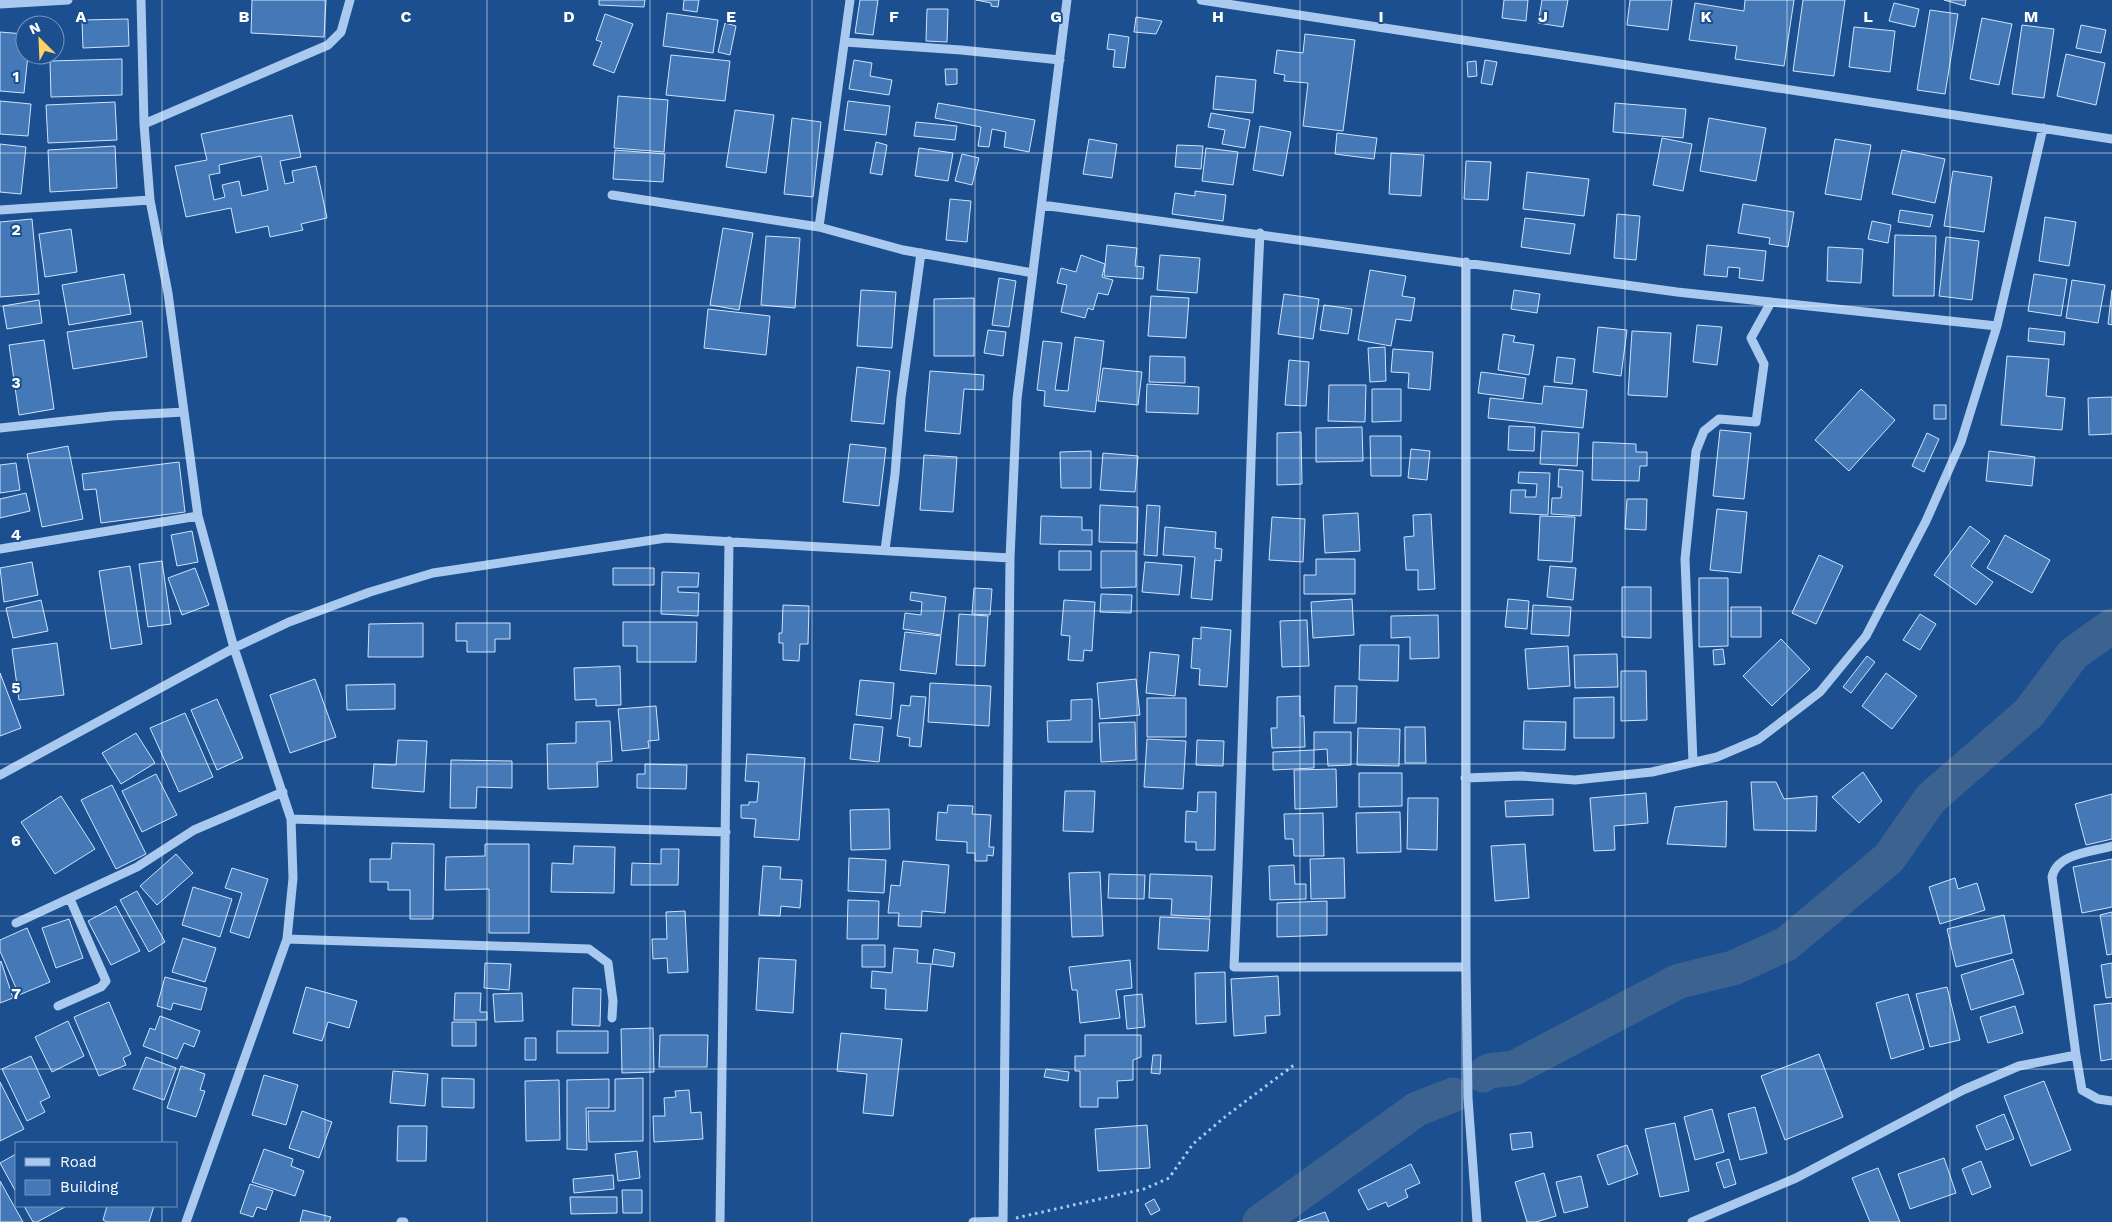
<svg xmlns="http://www.w3.org/2000/svg" width="2112" height="1222" font-family="'Work Sans',sans-serif">
<style>
.lines{fill:none;stroke-linecap:round;stroke-linejoin:round}
.river{stroke:#3c6290;stroke-width:35}
.building{fill:#4478b7;stroke:#cfe3fa;fill-rule:evenodd}
.path{stroke:#a9c9ee;stroke-width:3;stroke-dasharray:2.5 4;stroke-linecap:butt}
.minor{stroke:#a9c9ee;stroke-width:9}
.grid{fill:none;stroke:#fff;stroke-width:1;stroke-opacity:0.55}
.grid-label{font-size:16px;text-anchor:middle;font-weight:bold;fill:#fff;stroke:#1b4f8f;stroke-width:4;stroke-linejoin:round;paint-order:stroke}
</style>
<rect width="100%" height="100%" fill="#1b4f8f"/>
<g class="lines">
<path class="river" d="M1483,1075l6,-4 25,-3 165,-87 54,-13 53,-24 103,-86 42,-60 98,-85 44,-59 39,-28
M1260,1222l157,-113 36,-14"/>
</g>
<path class="building" d="M252,0h74l-2,37 -73,-4z
M599,0h46l-1,7 -45,-2z
M684,0h15l-2,12 -14,-2z
M860,0h18l-5,35 -18,-2z
M976,0h23l-1,7 -7,-1v-3z
M1504,0h24l-2,21 -24,-3z
M1542,0h26l-5,27 -25,-4z
M1630,0h42l-4,30 -41,-5z
M1745,0h49l-10,66 -49,-7 2,-13 -48,-6 6,-37 49,8z
M1803,0h42l-11,76 -41,-5z
M1944,0h22l-1,6z
M1894,3l25,6 -4,18 -26,-6z
M927,9h21l-1,33 -21,-1z
M1930,10l28,4 -13,80 -28,-4z
M667,13l51,7 -5,33 -50,-7z
M605,14l28,10 -19,49 -21,-8 9,-23 -6,-2z
M1136,17l26,4 -6,13 -22,-2z
M1982,18l30,6 -13,61 -29,-6z
M128,19l1,27 -46,2 -1,-28z
M725,23l11,3 -6,29 -12,-3z
M2022,25l32,4 -10,69 -32,-4z
M2081,25l25,5 -5,23 -25,-5z
M1854,27l41,4 -5,41 -41,-5z
M0,32l25,2v21h3l-4,38 -24,-2z
M1109,34l20,3 -4,31 -12,-1 2,-17 -8,-1z
M1305,34l50,6 -12,91 -40,-5 5,-43 -24,-2 1,-6 -11,-2 3,-23 26,3z
M2066,54l39,9 -9,42 -39,-9z
M671,55l59,6 -5,40 -59,-6z
M122,59v36l-71,2 -1,-36z
M854,60l18,3 -2,13 22,4 -3,15 -40,-6z
M1485,60l12,2 -5,23 -11,-2z
M1476,61l1,15 -9,1 -1,-15z
M945,69h12v15l-11,1z
M1216,76l40,4 -3,33 -40,-4z
M618,96l50,4 -4,52 -50,-4z
M0,101l31,3 -3,32 -28,-2z
M848,101l42,5 -4,29 -42,-5z
M115,102l2,38 -69,3 -2,-38z
M938,103l97,17 -6,32 -25,-5 2,-15 -14,-3 -3,18 -11,-1 3,-19 -46,-9z
M1615,103l71,6 -3,29 -70,-6z
M735,110l39,5 -8,58 -40,-6z
M1211,113l39,7 -5,28 -23,-4 3,-14 -17,-3z
M292,115l9,42 -21,4 5,23 9,-2 -2,-11 24,-5 11,52 -26,6 2,6 -33,7 -2,-11 -32,7 -5,-25 -45,9 -11,-51 32,-6 -6,-26zM261,156l7,34 -26,6 -3,-15 -17,4 3,12 -11,3 -5,-25 11,-2 -1,-8z
M792,118l29,4 -8,75 -29,-3z
M1709,118l57,10 -10,53 -56,-10z
M916,122l41,4 -2,14 -41,-4z
M1260,126l31,6 -8,44 -30,-6z
M1337,133l40,5 -3,21 -39,-5z
M1662,138l30,6 -9,47 -30,-6z
M1089,139l28,5 -5,34 -29,-4z
M1835,139l36,6 -10,55 -36,-6z
M876,142l11,3 -5,30 -12,-2z
M0,144l26,3 -5,47 -21,-2z
M1177,145l26,1 -2,23 -26,-2z
M115,146l2,42 -67,4 -2,-42z
M919,148l34,5 -5,28 -33,-5z
M1206,148l32,4 -5,33 -31,-4z
M615,150l50,4 -2,28 -50,-3z
M1902,150l43,9 -10,44 -43,-9z
M1391,153l33,2 -3,41 -32,-2z
M962,154l17,4 -7,27 -17,-4z
M1466,161l25,1 -3,38 -24,-1z
M1953,171l39,6 -8,55 -40,-6z
M1527,172l62,7 -5,37 -61,-7z
M1195,191l31,4 -3,26 -51,-7 3,-21 20,3z
M950,199l21,2 -4,41 -21,-2z
M1743,204l51,8 -6,35 -19,-3 1,-6 -32,-5z
M1900,210l33,5 -3,12 -32,-5z
M1617,214l23,2 -4,44 -22,-2z
M2045,217l31,5 -7,44 -30,-5z
M1525,218l50,6 -5,30 -49,-7z
M32,219l7,75 -39,3v-75z
M1872,221l19,4 -3,18 -20,-4z
M723,228l30,5 -14,77 -29,-5z
M71,229l6,43 -32,5 -6,-43z
M1895,235l41,1 -2,60h-41z
M766,236l34,2 -5,70 -34,-3z
M1946,237l33,4 -7,59 -33,-4z
M1107,245l30,3 -2,18 9,1 -1,12 -39,-3z
M1707,245l59,6 -3,30 -24,-3 1,-10 -12,-1 -1,10 -23,-2z
M1828,247l35,2 -2,34 -34,-2z
M1081,255l24,9 -3,13 11,3 -5,15 -10,-2 -5,17 -5,-2 -3,10 -24,-6 6,-27 -10,-2 4,-15 15,4z
M1160,255l40,3 -3,35 -40,-3z
M1370,270l36,6 -4,20 13,2 -4,23 -15,-2 -5,27 -33,-6z
M124,274l7,40 -62,11 -7,-40z
M2034,274l33,5 -6,37 -33,-5z
M999,278l17,3 -7,46 -17,-2z
M2072,280l33,5 -7,38 -32,-5z
M861,290l35,2 -4,56 -35,-2z
M1514,290l26,4 -3,19 -26,-4z
M2112,290v35l-4,-1z
M1284,294l35,5 -6,40 -35,-5z
M1151,296l38,2 -3,40 -38,-2z
M974,298v58h-40v-57z
M39,300l3,23 -35,6 -4,-23z
M1324,305l28,4 -4,25 -28,-4z
M708,309l62,7 -4,39 -62,-7z
M142,321l5,36 -74,12 -6,-37z
M1697,325l25,2 -5,38 -24,-3z
M1598,327l29,3 -6,46 -28,-4z
M2029,328l36,4 -1,13 -36,-4z
M988,330l18,2 -3,24 -19,-3z
M1632,331l39,2 -4,64 -39,-2z
M1503,334l12,2 -2,6 21,3 -5,30 -31,-5z
M1075,337l29,4 -9,71 -51,-6 1,-15 -8,-1 6,-49 19,2 -7,47 13,1z
M44,340l10,69 -35,6 -10,-70z
M1385,347l1,34 -16,1 -2,-34z
M1393,349l40,3 -3,38 -22,-2 1,-15 -18,-1z
M1150,356l35,1v26l-36,-1z
M2007,356l42,3 -3,37 19,2 -3,32 -61,-5z
M1557,357l18,2 -3,25 -18,-2z
M1289,360l20,2 -3,44 -21,-1z
M857,367l33,4 -6,53 -33,-3z
M1103,368l39,4 -4,33 -40,-4z
M930,371l54,4 -1,15 -19,-1 -4,45 -35,-3z
M1481,372l45,6 -3,21 -45,-6z
M1147,384l52,3 -1,27 -52,-2z
M1329,385h37l-1,37 -37,-1z
M1544,386l43,4 -4,38 -95,-10 2,-20 52,6z
M1372,389h29v32l-29,1z
M1861,389l34,31 -46,51 -34,-31z
M2112,397v37l-23,1 -1,-37z
M1934,405h12v14h-12z
M1509,426l26,1 -1,24 -26,-1z
M1362,427l1,34 -47,1v-34z
M1720,430l31,3 -7,66 -31,-3z
M1542,431l37,2 -2,33 -37,-2z
M1301,432l1,52 -25,1v-52z
M1927,433l12,6 -15,33 -12,-6z
M1370,436h31v40h-30z
M1593,442l43,2v8h11v14h-7l-1,15 -47,-1z
M850,444l36,4 -7,58 -36,-4z
M68,446l15,73 -41,8 -15,-73z
M1411,449l19,2 -3,29 -19,-2z
M1091,451v37h-30l-1,-36z
M1989,451l46,6 -3,29 -46,-5z
M1103,453l35,3 -3,36 -35,-2z
M924,455l33,2 -4,55 -33,-2z
M179,462l6,50 -84,11 -5,-34 -12,1 -2,-16z
M16,463l4,27 -20,3v-28z
M1559,469l24,2 -2,45 -30,-2 1,-16h9l1,-11h-4z
M1519,472l31,1 -2,42 -38,-2 1,-23h15l-1,7h11l1,-13 -19,-1z
M26,493l4,18 -30,7v-19z
M1627,499h20l-1,31 -21,-1z
M1100,505l38,2 -1,36 -38,-1z
M1147,505l13,1 -3,50 -13,-1z
M1717,509l30,3 -6,61 -31,-3z
M1358,513l2,38 -35,2 -2,-38z
M1431,514l4,75 -17,1v-20h-12l-2,-33 10,-1 -1,-21z
M1041,516l41,1v13h10v15l-52,-1z
M1540,516l35,1 -3,45 -34,-2z
M1272,517l33,2 -2,43 -34,-2z
M1970,526l20,15 -19,25 22,16 -17,23 -42,-30z
M1165,527l51,5 -1,16 7,1 -1,12 -6,-1 -3,40 -21,-2 4,-41 -32,-2z
M192,531l6,31 -21,4 -6,-31z
M2005,535l45,25 -18,33 -45,-25z
M1059,551h32v19h-32z
M1101,551h35v36l-35,1z
M1819,555l24,11 -27,58 -24,-11z
M1316,559h39v35h-51v-19h12z
M162,561l9,63 -23,3 -9,-63z
M32,562l6,33 -34,7 -4,-34z
M1145,562l37,3 -3,30 -37,-3z
M130,566l12,78 -31,5 -12,-78z
M1550,566l26,2 -3,32 -26,-3z
M195,568l14,37 -27,10 -14,-37z
M613,568h41v17h-41z
M662,572l37,1 -1,14h-20v5l21,1 -1,23 -37,-2z
M1699,578h29v68l-29,1z
M1622,587h29v51l-29,-1z
M974,588l18,1 -2,26 -18,-1z
M911,592l35,5 -5,38 -38,-6 2,-16 16,2 1,-13 -12,-2z
M1101,594l31,1 -1,18 -31,-1z
M1352,599l2,36 -41,3 -2,-36z
M1508,599l21,2 -2,28 -22,-2z
M41,600l7,31 -35,7 -7,-30z
M1064,600l31,2 -3,49 -8,-1 -1,11 -15,-1 2,-24 -9,-1z
M783,605l26,1 -1,38h-8l-1,17 -16,-1v-17h-4v-10h3z
M1533,605l38,2 -2,29 -38,-2z
M1731,607h30v30h-30z
M959,614l29,2 -3,50 -29,-1z
M1920,614l16,10 -16,26 -17,-10z
M1438,615l1,43 -29,1v-22l-19,1v-22z
M1307,620l2,46 -27,1 -2,-46z
M623,622h74l-1,40h-59v-16h-14z
M423,623v34h-55l1,-33z
M456,623h54v16h-15v13h-28v-11h-11z
M1201,627l30,3 -4,57 -28,-2 1,-16 -9,-1 2,-30 8,1z
M905,632l36,4 -5,38 -36,-4z
M1781,639l29,30 -38,37 -29,-30z
M57,643l7,52 -45,5 -7,-51z
M1360,645h39l-1,36 -39,-1z
M1568,646l2,40 -42,3 -3,-40z
M1723,649l2,15 -11,1 -1,-15z
M1150,652l29,3 -4,41 -29,-3z
M1617,654l1,33 -43,1 -1,-33z
M1867,656l8,6 -24,31 -8,-6z
M620,666l1,39 -25,1v-7l-21,1 -1,-32z
M1621,671h25l1,49 -26,1z
M0,673l21,55 -21,8z
M1886,673l31,23 -25,33 -30,-23z
M315,679l21,58 -46,16 -20,-58z
M1136,679l4,36 -40,4 -3,-36z
M860,680l34,3 -3,36 -35,-4z
M930,683l61,3 -2,40 -61,-4z
M395,684v25l-48,1 -1,-25z
M1335,686h22l-1,37h-22z
M911,696l15,1 -5,50 -12,-1 1,-8 -13,-2 4,-31 9,1z
M1300,696v20h4l1,31 -33,1 -1,-20h6v-31z
M1614,697v41h-40v-40z
M1147,698h39v39h-39z
M217,699l26,59 -26,12 -26,-60z
M1092,699v43h-44l-1,-21 24,-1v-20z
M656,706l3,34 -11,1 1,7 -27,3 -4,-42z
M185,713l28,64 -34,15 -29,-64z
M610,721l2,40 -15,1 1,25 -50,2 -1,-45 29,-1v-21z
M1524,721l42,1 -1,28 -42,-1z
M1135,722l1,38 -35,2 -2,-39z
M854,724l29,3 -4,35 -29,-3z
M1405,727h20l1,36h-21z
M1358,728l42,1 -1,37 -42,-1z
M1314,732h37v33l-23,1 -1,-17 -13,1z
M136,733l19,30 -34,21 -19,-31z
M1147,739l39,2 -3,48 -39,-2z
M398,740l29,1 -3,51 -52,-4 2,-24 22,1z
M1197,740l27,1 -1,25 -27,-1z
M1314,750v18l-41,2v-18z
M747,754l58,4 -6,82 -45,-3 2,-18 -15,-1v-13h8v-3h8l2,-20 -14,-1z
M451,760l61,1v27l-35,-1 -1,21h-26z
M645,764l42,1 -1,24 -49,-1v-14h8z
M1336,769l1,38 -42,2 -1,-39z
M1863,772l19,29 -23,22 -27,-26z
M1359,773h43v33l-43,1z
M156,774l21,41 -35,17 -20,-41z
M1751,782h25l8,17 33,-3 -1,35 -62,-1z
M112,785l34,69 -30,15 -35,-69z
M1065,791h30l-2,41 -30,-1z
M1198,792h18l-1,58h-19v-8h-11l1,-31 11,1z
M1646,793l2,30 -34,3 1,24 -21,1 -4,-53z
M2112,794v45l-26,6 -11,-41z
M61,796l34,53 -40,25 -34,-52z
M1408,798h30l-1,52 -30,-1z
M1553,799v16l-47,2 -1,-16z
M1727,801l-1,46 -59,-3 8,-37z
M948,805l25,1 -1,8 19,1 -2,32h5l-1,9 -6,-1v6h-12v-8h-8v-11l-31,-2 2,-28 9,1z
M889,809l1,40 -39,1 -1,-40z
M1400,812l1,40 -44,1 -1,-40z
M1323,813l1,43h-30l-1,-17h-8l-1,-25z
M392,843l42,1 -1,75h-23v-29h-22v-8h-18v-23h21z
M485,844h44v89h-40v-44l-44,1 1,-33 39,-1z
M1525,844l4,54 -34,3 -4,-55z
M574,846l41,1 -1,46 -63,-1 1,-29 21,1z
M661,849h18l-1,36h-47l1,-22 29,1z
M176,854l17,19 -36,32 -17,-19z
M849,858l37,2 -2,33 -36,-2z
M1344,858l1,40 -34,1 -1,-40z
M2112,859v48l-30,6 -9,-46z
M903,861l46,4 -4,48 -23,-2 -1,16 -23,-1 1,-13h-11l3,-28 9,1z
M1294,865l1,19h11v15l-36,1 -1,-34z
M763,866l18,1 -1,12 22,1 -2,28 -19,-2 -1,10 -21,-1z
M232,868l36,11 -19,59 -19,-6 12,-39 -17,-5z
M1100,872l3,64 -31,1 -3,-64z
M1109,874l36,1 -1,24 -36,-1z
M1150,874l62,2 -2,41 -39,-2 1,-16 -23,-1z
M1955,878l3,11 19,-6 8,27 -45,14 -11,-37z
M193,887l39,12 -12,38 -38,-12z
M137,891l28,51 -16,10 -29,-52z
M848,900l31,1 -1,38h-31z
M1327,901v34l-50,2v-34z
M116,906l24,45 -29,14 -23,-44z
M685,911l3,61 -20,1 -1,-15 -14,1 -1,-20h15l-1,-27z
M2112,912v42l-5,1 -7,-40z
M2004,915l8,38 -56,14 -9,-38z
M1160,917l50,2 -2,32 -50,-2z
M69,919l14,39 -27,10 -14,-40z
M27,928l23,54 -31,13 -19,-44v-11z
M183,938l33,10 -11,34 -33,-10z
M862,945h23v22h-23z
M894,948l24,2 -1,13 14,1 -4,47 -42,-2 1,-20 -15,-1 1,-17 20,2z
M934,949l21,4 -2,14 -21,-3z
M759,958l37,2 -3,53 -37,-3z
M2013,959l11,35 -53,16 -10,-35z
M1130,960l2,28 -16,2 4,28 -40,5 -3,-33h-5l-3,-23z
M1,961l12,37 -13,5v-41z
M485,963l26,1 -2,26 -25,-2z
M2112,963v34l-6,1 -5,-33z
M1225,972l1,50 -30,2 -1,-51z
M1278,976l2,39 -15,1 1,17 -32,3 -3,-57z
M165,977l42,11 -6,22 -28,-7 -2,7 -14,-4z
M306,987l51,14 -8,27 -21,-6 -6,19 -29,-8z
M1947,987l13,53 -30,7 -14,-53z
M573,988l28,1 -1,37 -28,-1z
M455,993h26l-1,19h7v8h-33z
M522,993l1,28 -28,1 -2,-28z
M1142,994l3,33 -18,2 -3,-33z
M1908,994l16,55 -33,10 -15,-56z
M109,1002l22,52 -8,4 3,7 -27,11 -25,-59z
M2112,1003v56l-11,2 -7,-56z
M2015,1006l8,27 -35,10 -8,-26z
M160,1016l40,15 -6,16 -10,-4 -7,16 -34,-13 7,-18 5,2z
M68,1021l16,35 -32,16 -17,-35z
M452,1022h24v24h-24z
M653,1028l1,44 -32,1 -1,-44z
M557,1031h51v22h-51z
M841,1033l61,6 -9,77 -30,-3 4,-39 -30,-3z
M660,1035h48l-1,32h-48z
M1085,1035h56v22l-8,3v20l-16,1 1,17h-20v9h-18v-36h-5v-15h10z
M525,1038h11v22h-11z
M1819,1054l24,63 -58,23 -24,-64z
M1153,1055h8l-1,19 -9,-1z
M31,1056l19,41 -10,5 5,10 -18,9 -25,-52z
M146,1057l30,11 -12,32 -31,-11z
M181,1066l24,8 -5,16 5,1 -9,26 -29,-9z
M1046,1069l23,3 -1,9 -24,-4z
M393,1071l35,3 -3,32 -35,-3z
M264,1075l34,10 -12,40 -34,-10z
M442,1078l32,1v29l-32,-1z
M643,1078v63l-54,1 -1,-31h27v-32z
M609,1079v29h-23l1,42 -20,-1v-69z
M559,1080l1,60 -34,1 -1,-60z
M2044,1081l27,69 -40,16 -27,-70z
M0,1082l24,47 -24,12z
M689,1090l2,23 10,-1 2,27 -49,3 -1,-26h12l-1,-18 12,-1 -1,-6z
M1755,1107l12,46 -27,7 -12,-46z
M1712,1109l12,43 -29,8 -11,-43z
M302,1111l30,11 -13,36 -30,-10z
M2004,1114l10,25 -28,11 -10,-24z
M1675,1123l14,68 -29,6 -15,-68z
M1147,1125l3,43 -52,3 -3,-42z
M398,1126h29l-1,35h-29z
M1531,1132l2,15 -21,3 -2,-16z
M1627,1145l11,29 -30,11 -11,-30z
M264,1149l29,10 -2,7 13,5 -9,25 -43,-14z
M637,1151l3,27 -22,3 -3,-27z
M16,1154v38l-16,-29z
M1944,1158l12,35 -46,16 -12,-35z
M1729,1159l7,25 -12,4 -8,-25z
M1981,1161l10,26 -19,8 -10,-26z
M1411,1164l9,19 -15,7 3,7 -20,10 -2,-5 -18,8 -10,-20z
M1878,1168l22,54h-30l-18,-44z
M1544,1173l12,43 -20,6h-9l-12,-40z
M613,1175l1,14 -40,4 -1,-14z
M1581,1176l7,31 -24,6 -8,-31z
M0,1181l23,41h-23z
M250,1184l23,7 -7,19 -9,-3 -4,10 -13,-4z
M622,1190h20v23h-19z
M570,1197h47v16l-46,1z
M1154,1199l6,11 -9,5 -6,-11z
M24,1206h41v1l-28,15h-4z
M107,1206h47l-5,16h-42l-4,-2z
M303,1210l28,7 -2,5h-29z
M1325,1212l4,10h-32z"/>
<g class="lines">
<path class="path" d="M1016,1218l128,-29 25,-11 24,-34 33,-28 68,-51"/>
<path class="minor" d="M141,0l3,124 6,76 18,93 30,223 36,132 57,171 2,59 -6,61 -101,283
M1201,0l911,139
M0,4l68,-4
M845,42l116,8 99,10
M144,124l184,-79 13,-13 9,-32
M612,195l207,32 84,23 130,23
M1042,205l635,87 320,34
M0,210l150,-10
M819,227l31,-227
M1260,233c-12,244 -15,489 -26,734h232
M1466,262v705l2,131 9,124
M0,428l112,-12 72,-4
M0,549l198,-33
M885,550l10,-76 6,-76 20,-145
M1693,762l-8,-203 11,-108 8,-20 15,-12 37,3 8,-58 -13,-26 20,-36
M0,775l234,-127 55,-26 81,-30 63,-19 233,-35 344,20
M1465,778l56,-2 54,4 77,-8 65,-15 42,-18 61,-47 46,-56 60,-115 35,-79 36,-116 46,-198
M291,819l435,13
M16,923l121,-56 57,-37 89,-38
M287,939l302,10 19,14 5,38 -1,17
M58,1006l43,-19 5,-6 -36,-82
M2076,1055l-24,-178c5,-24 40,-25 60,-31
M401,1222h3
M720,1222l9,-681
M973,1222l30,-1
M1003,1222l7,-664 7,-159 50,-399
M1692,1222l104,-44 167,-88 56,-24 57,-11 6,35 16,9 14,2"/>
</g>
<path class="grid" d="M162,0v1143M325,0v1222M487,0v1222M650,0v1222M812,0v1222M975,0v1222M1137,0v1222M1300,0v1222M1462,0v1222M1625,0v1222M1787,0v1222M1950,0v1222M0,153h2112M0,306h2112M0,458h2112M0,611h2112M0,764h2112M0,916h2112M0,1069h2112M162,1206v16"/>
<g class="grid-label">
<text x="81" y="22">A</text>
<text x="244" y="22">B</text>
<text x="406" y="22">C</text>
<text x="569" y="22">D</text>
<text x="731" y="22">E</text>
<text x="894" y="22">F</text>
<text x="1056" y="22">G</text>
<text x="1218" y="22">H</text>
<text x="1381" y="22">I</text>
<text x="1543" y="22">J</text>
<text x="1706" y="22">K</text>
<text x="1868" y="22">L</text>
<text x="2031" y="22">M</text>
<text x="16" y="82">1</text>
<text x="16" y="235">2</text>
<text x="16" y="388">3</text>
<text x="16" y="540">4</text>
<text x="16" y="693">5</text>
<text x="16" y="846">6</text>
<text x="16" y="999">7</text>
</g>
<rect x="15" y="1142" width="162" height="65" fill="#1b4f8f" stroke="#7695bc"/>
<rect x="25" y="1158" width="25" height="8" fill="#a9c9ee" stroke="#7695bc"/>
<text x="60" y="1167" font-size="15" fill="#ffffff">Road</text>
<rect x="25" y="1180" width="25" height="15" fill="#4478b7" stroke="#7695bc"/>
<text x="60" y="1192" font-size="15" fill="#ffffff">Building</text>
<g transform="translate(40 40) rotate(336)"><circle r="24" fill="#1b4f8f" stroke="#7695bc"/>
<path d="M0-4L9 19L0 12L-9 19Z" fill="#ffd166"/>
<text y="-8" font-size="14" font-weight="bold" text-anchor="middle" fill="#ffffff">N</text>
</g>
</svg>
